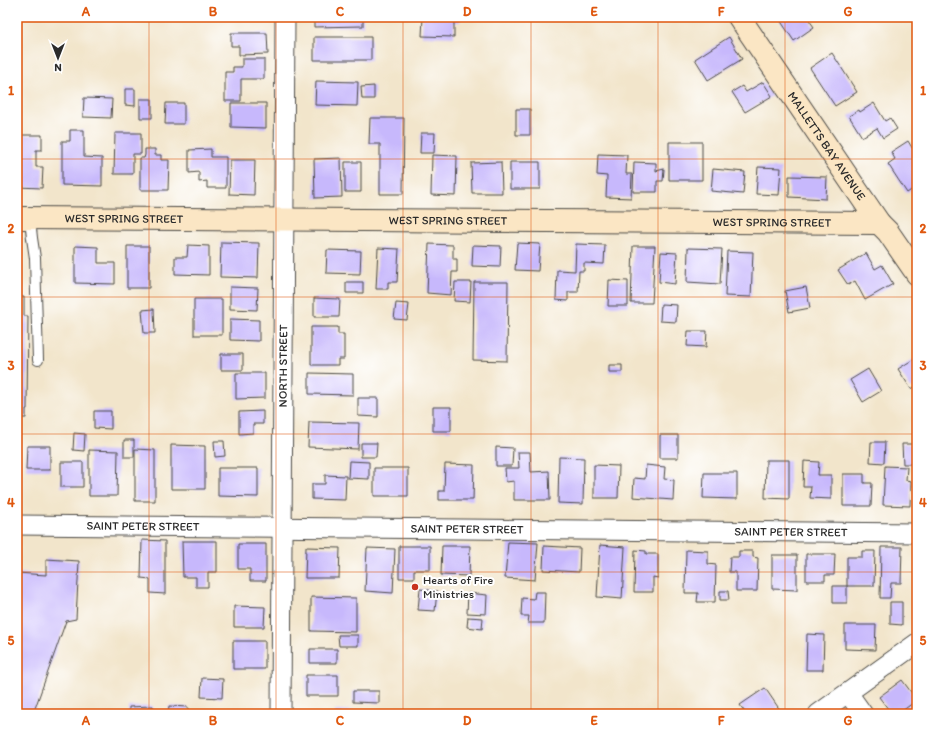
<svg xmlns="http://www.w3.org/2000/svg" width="934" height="731" font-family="Itim,sans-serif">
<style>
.building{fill:#c7b8fc}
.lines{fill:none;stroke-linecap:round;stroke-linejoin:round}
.lane-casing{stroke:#494743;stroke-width:12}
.street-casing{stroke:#494743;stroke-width:21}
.secondary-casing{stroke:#494743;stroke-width:24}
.lane{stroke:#fff;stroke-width:10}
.street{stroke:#fff;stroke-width:19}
.secondary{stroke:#fbe6c4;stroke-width:22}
.grid{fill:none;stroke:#df570e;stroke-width:1;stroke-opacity:0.55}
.poi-dot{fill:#c8321e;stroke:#fff;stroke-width:1.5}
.labels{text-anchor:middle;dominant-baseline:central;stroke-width:4;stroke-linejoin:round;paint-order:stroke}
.street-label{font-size:12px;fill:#2b2b2b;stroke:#fff}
.poi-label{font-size:12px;fill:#2b2b2b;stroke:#fff;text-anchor:start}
.neatline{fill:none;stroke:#df570e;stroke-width:1.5}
.grid-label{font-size:13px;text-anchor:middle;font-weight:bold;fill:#df570e}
</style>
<rect width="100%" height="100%" fill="#fff"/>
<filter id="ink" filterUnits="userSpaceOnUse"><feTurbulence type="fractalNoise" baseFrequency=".025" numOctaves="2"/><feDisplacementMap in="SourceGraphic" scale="8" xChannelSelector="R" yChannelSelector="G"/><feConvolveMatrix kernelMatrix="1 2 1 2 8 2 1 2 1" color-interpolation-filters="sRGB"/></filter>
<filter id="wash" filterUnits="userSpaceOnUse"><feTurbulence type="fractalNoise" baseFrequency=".012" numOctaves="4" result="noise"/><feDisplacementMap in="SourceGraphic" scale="16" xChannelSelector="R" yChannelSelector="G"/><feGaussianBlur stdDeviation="0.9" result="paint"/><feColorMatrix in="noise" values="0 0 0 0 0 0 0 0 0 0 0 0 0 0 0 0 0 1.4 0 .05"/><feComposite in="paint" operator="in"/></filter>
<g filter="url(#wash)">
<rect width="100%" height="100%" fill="#f2e5cb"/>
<g id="blocks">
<path class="building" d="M314,17h49v9l-49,1z
M423,17h37v5h-6v15l-32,-1z
M778,17h29l7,10 -20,14z
M231,33h36l1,21 -29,1v-9h-8z
M314,37h57v23h-57z
M729,37l13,22 -34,21 -13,-21z
M832,53l25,39 -22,14 -25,-38z
M242,59h22v20h-23v22h-16v-29h8v-5h9z
M316,81l42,1 -1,24 -42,-1z
M763,82l9,14 -27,16 -13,-20 10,-6 4,6z
M374,86v13h-12l-1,-12z
M125,89h10v17l-10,-1z
M84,98l28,1 -1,19 -28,-1z
M140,99h12v19h-12z
M166,103h18v21h-19z
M231,103h35v25l-35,-1z
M874,103l11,18 5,-3 7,11 -14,9 -6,-10 -15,9 -13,-21 10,-6 1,2z
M516,109h14v26h-14z
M370,118h34l-1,76h-23v-50h-11z
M70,130h14v27l18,1v28l-40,-1v-44h8z
M115,133h26v21h-8v20h-19z
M421,133h14l-1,20h-14z
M17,135h25v15h-6v17h7l-1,21 -25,-1z
M908,141l9,15v30l-10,7 -19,-29 7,-5 -4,-7z
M669,142h33v38h-33z
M145,149h10v6h6v5h8l-1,30h-28v-32h4l1,-3z
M211,149v8h15v31h-19v-7l-8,1v-10l-10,1v-23z
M598,154l29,1 -1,19h6l-1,24 -25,-1 1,-21 -10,-1z
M432,155l25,1 -1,40 -25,-1z
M341,158l1,39 -27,1 -1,-39z
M230,160h25l-1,35 -25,-1z
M345,162h16v30h-16z
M501,162l1,31h-30l-1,-30z
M510,162h30v27h-30z
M634,162l22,1v8l8,-2 -1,12h-6v11h-24z
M758,167l23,1 -2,27 -23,-1z
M713,169l32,3 -2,22 -32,-3z
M789,176l38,1 -1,22 -37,-2z
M221,242l38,1 -1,35 -38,-1z
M517,243l23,1 -2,27 -23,-1z
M429,244l24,1v14h4v13h-5l-1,23 -24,-2z
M576,244l29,1 -1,19 -20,-1v8h-5l-1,21h-10v9l-12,-1 1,-30 18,1z
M188,245l21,1v29l-34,-1v-17h12z
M473,245l28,1 -1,21 -28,-1z
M75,246l23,1v16h17v21l-40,-1z
M127,246h22v42h-22z
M633,246h22l-3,57h-21z
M378,248l21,1 -2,33h-9v7h-12z
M688,248l34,1 -2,35 -33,-2z
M327,250l34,1 -1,23 -34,-1z
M727,251l26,1 -2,45 -26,-1z
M661,252l16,1 -2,31 -16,-2z
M866,253l9,16 7,-4 11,19 -28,16 -10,-19 -7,4 -10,-15z
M609,280l19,1v25h-20z
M346,282h17v11h-17z
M455,282h16l-1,20 -16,-1z
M474,282h34l-1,79 -34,-1z
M230,287l28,1 -1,22 -27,-1z
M806,287l4,21 -21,4 -4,-21z
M17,297h7v19h4l-1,93h-1v9h-9z
M314,298l26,1 -1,18h-25z
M194,299h28v36h-28z
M396,303l13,1 -2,16 -13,-1z
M661,304l16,1 -1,17 -16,-1z
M154,309l1,24h-11l-2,-23z
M230,319l29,1v21l-29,-1z
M311,327h27v7h6v25h-6v6h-27z
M688,331h19l-1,16 -19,-1z
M221,354h22v16h-22z
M917,357v29l-6,3 -13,-20z
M609,365h13v7h-13z
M868,369l13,22 -18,11 -13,-22z
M236,373h29v25l-29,1z
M309,373l44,1v21l-44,-1z
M358,398h20v19l-20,-1z
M433,407h18v24h-18z
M94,411h17v18l-17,-1z
M263,411v13h-10v9l-14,1v-22z
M309,422l50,1 -1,26 -50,-2z
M74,433l11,1 -1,17 -11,-1z
M660,435h18v23h-18z
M124,440h10v17h-10z
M214,441h10l1,15 -10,1z
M871,442h14l-1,21 -14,-1z
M361,443h16l-1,14h-15z
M902,444h13v20h-12z
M171,445l34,1v43h-34z
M27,446h23v24h-24z
M496,447l17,1 -1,18h-16z
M135,449l20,1v51h-20z
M89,450l29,1 -1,45h-28z
M518,452h12l1,20 18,-1 1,29h-36v-19l-8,1 -1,-14h14z
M559,457l25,1 -1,46 -25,-1z
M766,460h23v39l-24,-1z
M349,461l20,1v17l-21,-1z
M804,461l15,1 -1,13h13v24l-21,-1 1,-11h-8z
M61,462h22v25h-22z
M445,464l29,1 -1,35h-34v-9h5z
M594,465l25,1 -1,32h-24z
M646,465l19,2 -1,12 10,1 -1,20 -40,-3 1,-19 11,1z
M885,466l22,1 -1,13 5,1 -1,25 -27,-1z
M218,468h40v29l-40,-1z
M374,468h34v28h-34z
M704,473h33v26l-34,-1z
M843,474h21v9h8l-1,23h-28z
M325,475l21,1 -1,24 -33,-1v-15h13z
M916,477h1v25h-2z
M142,540l23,1v53l-15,-1v-14l-9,-1z
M182,541h35v31h-9v15h-12v-10h-13z
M508,542l30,1 -3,37 -30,-2z
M238,544h28v37h-16v-12h-12z
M600,545l25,2 -3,52 -25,-2z
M399,546h31v24h-16v8h-15z
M442,546h28l-1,30 -28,-1z
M544,546l36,2 -1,24 -36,-2z
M306,547l34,1 -1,30h-34z
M881,547h21l-1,36h-10l-1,15h-10z
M367,548l28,1 -2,44 -28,-2z
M635,550l11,1v3h12v24l-5,-1v15h-19z
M686,550l22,1v13l8,1 -1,37h-18l1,-9h-13z
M739,551h14v6l5,1 -1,33h-21v-19h-7l1,-15h9z
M862,551h13l-1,35h-27v-29h15z
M806,554h29l-1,21h-9v6h-19z
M772,555h25v35l-25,-1z
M46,559l33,2 -3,58 -10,2 -33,93h-16v-86l4,-10h-4v-45l29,2z
M833,586h14v17h-14z
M420,589l17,2 -2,20 -17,-1z
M720,591h8l1,9h-9z
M535,592h10l-1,31h-16l1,-7h-8l1,-18 12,1z
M468,593l19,2 -1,19 -19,-1z
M311,597l45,1v34l-45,-1z
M890,602h12v23l-12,-1z
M234,606l31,1 -1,20h-30z
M468,617l15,1 -1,11 -15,-2z
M845,625h31l-1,25 -30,-1z
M807,634l17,1 -1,35h-17z
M338,635h20v11h-19z
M233,641h32v28h-32z
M310,649h27v14h-27z
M306,675h32v21h-32z
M202,678l21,1 -1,19 -21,-1z
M902,680l15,20 -19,14h-6l-13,-17z
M765,688l15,22 -6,4h-28l-6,-9z
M353,691h26v12l-26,-1z
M153,706v8h-24v-7z
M169,706l19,1v7h-20z
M335,710l25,1v3h-25z"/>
</g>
</g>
<g filter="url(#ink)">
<use href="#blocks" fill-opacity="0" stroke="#494743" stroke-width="1"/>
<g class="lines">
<defs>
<path id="lane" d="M30,219l2,19 3,20 3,102"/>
<g id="street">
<path id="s1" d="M17,525l900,8"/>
<path d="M848,693l15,21"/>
<path id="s2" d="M281,714l4,-697"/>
<path d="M818,714l99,-71"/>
</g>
<g id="secondary">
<path id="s3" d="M739,17l140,206 9,9 29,42"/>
<path id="s4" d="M17,218l862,5"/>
</g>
</defs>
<use href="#lane" class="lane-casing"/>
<use href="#street" class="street-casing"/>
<use href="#secondary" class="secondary-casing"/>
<use href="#lane" class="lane"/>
<use href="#street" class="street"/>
<use href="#secondary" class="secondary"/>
</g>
</g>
<path class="grid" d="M149,17v697M276,17v697M403,17v697M531,17v697M658,17v697M785,17v697M17,159h900M17,297h900M17,434h900M17,572h900"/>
<circle class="poi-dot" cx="415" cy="587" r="4"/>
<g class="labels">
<g class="street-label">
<text stroke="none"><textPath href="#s3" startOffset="156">MALLETTS BAY AVENUE</textPath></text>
<text stroke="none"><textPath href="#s4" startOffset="107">WEST SPRING STREET</textPath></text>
<text stroke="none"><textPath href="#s4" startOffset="431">WEST SPRING STREET</textPath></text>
<text stroke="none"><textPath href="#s4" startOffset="755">WEST SPRING STREET</textPath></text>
<text stroke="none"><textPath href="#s2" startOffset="348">NORTH STREET</textPath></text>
<text stroke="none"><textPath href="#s1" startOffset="126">SAINT PETER STREET</textPath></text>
<text stroke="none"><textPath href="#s1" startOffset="450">SAINT PETER STREET</textPath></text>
<text stroke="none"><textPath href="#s1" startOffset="774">SAINT PETER STREET</textPath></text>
</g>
<g class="poi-label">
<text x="423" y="580">Hearts of Fire<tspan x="423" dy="14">Ministries</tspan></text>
</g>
</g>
<rect width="934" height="731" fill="none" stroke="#fff" stroke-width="44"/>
<g transform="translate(58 58) rotate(180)" stroke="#ffffff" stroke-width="3" paint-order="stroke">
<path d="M0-3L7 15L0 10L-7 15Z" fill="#2b2b2b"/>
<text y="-6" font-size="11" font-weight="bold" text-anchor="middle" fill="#2b2b2b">N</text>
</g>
<rect x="22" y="22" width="890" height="687" class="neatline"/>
<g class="grid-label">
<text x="86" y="16">A</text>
<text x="213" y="16">B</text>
<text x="340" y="16">C</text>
<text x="467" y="16">D</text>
<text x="594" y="16">E</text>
<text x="721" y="16">F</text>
<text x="848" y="16">G</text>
<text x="11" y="95">1</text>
<text x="923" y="95">1</text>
<text x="11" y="233">2</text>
<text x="923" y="233">2</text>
<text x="11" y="370">3</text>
<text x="923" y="370">3</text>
<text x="11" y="507">4</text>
<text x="923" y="507">4</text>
<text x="11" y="645">5</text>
<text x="923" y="645">5</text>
<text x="86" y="725">A</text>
<text x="213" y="725">B</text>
<text x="340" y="725">C</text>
<text x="467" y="725">D</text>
<text x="594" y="725">E</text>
<text x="721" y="725">F</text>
<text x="848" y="725">G</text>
</g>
</svg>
